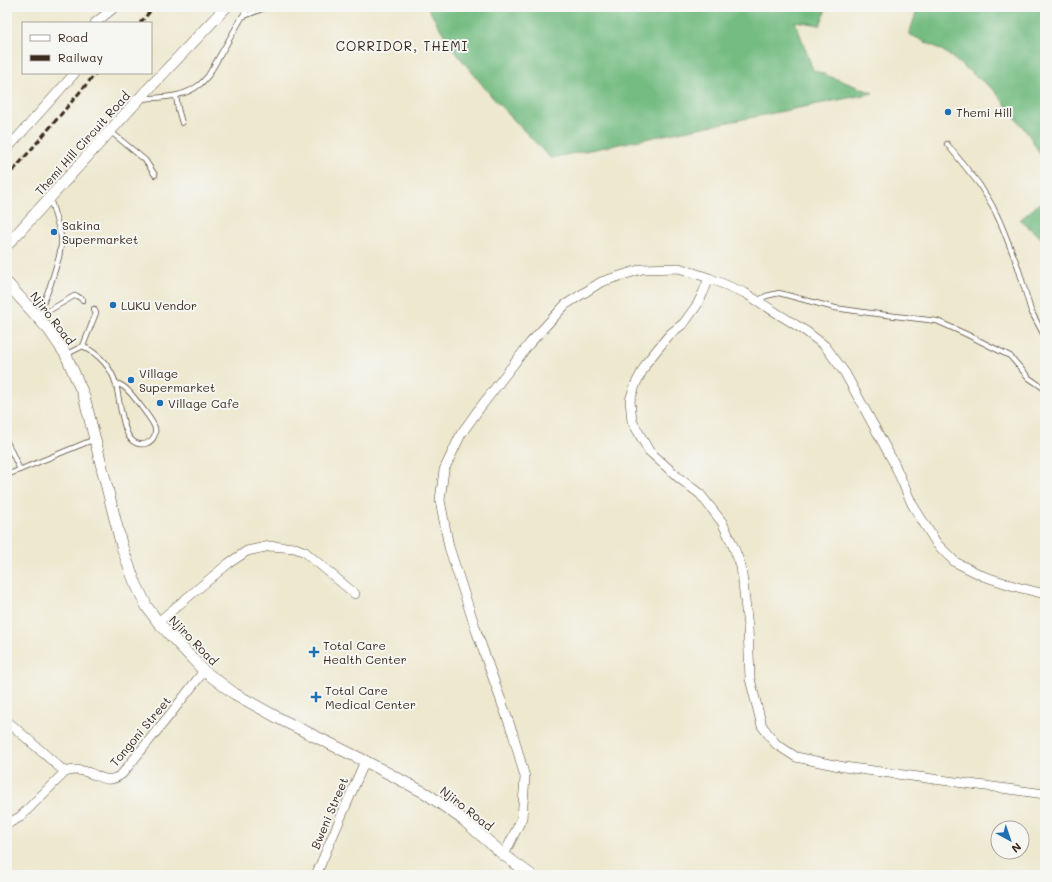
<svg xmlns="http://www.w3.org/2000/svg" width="1052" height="882" font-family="Mali,sans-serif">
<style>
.forest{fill:#74bc82;stroke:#587350}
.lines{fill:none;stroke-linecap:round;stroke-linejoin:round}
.service-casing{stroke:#564638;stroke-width:6}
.minor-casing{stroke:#564638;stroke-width:10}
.tertiary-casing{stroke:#564638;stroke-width:12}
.service{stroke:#fff;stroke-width:4.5}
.minor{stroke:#fff;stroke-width:9}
.tertiary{stroke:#fff;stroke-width:11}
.rail{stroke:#3b2a1e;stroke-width:3;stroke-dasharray:6 3;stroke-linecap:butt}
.poi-dot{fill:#1f6fb2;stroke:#f6f6f2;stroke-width:1.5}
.labels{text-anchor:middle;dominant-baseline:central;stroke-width:4;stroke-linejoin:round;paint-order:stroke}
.poi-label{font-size:12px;fill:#3b2a1e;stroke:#f6f6f2;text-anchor:start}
.street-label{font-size:12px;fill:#3b2a1e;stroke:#f6f6f2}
.neighbourhood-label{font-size:13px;letter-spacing:1px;fill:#3b2a1e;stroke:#f6f6f2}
</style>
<rect width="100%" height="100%" fill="#f6f6f2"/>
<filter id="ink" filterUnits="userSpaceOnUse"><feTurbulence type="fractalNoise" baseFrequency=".025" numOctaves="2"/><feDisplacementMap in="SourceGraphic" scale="8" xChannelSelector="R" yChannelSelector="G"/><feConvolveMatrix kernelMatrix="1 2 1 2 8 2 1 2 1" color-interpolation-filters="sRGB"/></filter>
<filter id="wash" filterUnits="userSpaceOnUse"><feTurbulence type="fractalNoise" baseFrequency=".012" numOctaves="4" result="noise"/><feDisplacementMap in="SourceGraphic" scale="16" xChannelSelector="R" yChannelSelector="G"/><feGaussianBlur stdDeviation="0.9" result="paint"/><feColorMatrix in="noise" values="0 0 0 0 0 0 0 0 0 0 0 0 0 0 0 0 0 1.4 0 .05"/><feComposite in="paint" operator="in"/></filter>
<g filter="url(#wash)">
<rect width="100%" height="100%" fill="#ede8ce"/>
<path class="forest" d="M427,7h400l-7,18 -25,-4 18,49 60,23 -323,65 -57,-60 -40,-49z
M918,7h127v155l-16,-27 -35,-45 -52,-40 -33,-16z
M1045,199v45l-1,-4 -24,-20z"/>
</g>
<g filter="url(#ink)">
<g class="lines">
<defs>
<path id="service" d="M242,17l25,-10
M176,96l2,13 4,14
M142,99c19,-2 41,-1 57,-14 3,-2 6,-6 9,-9l40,-69
M110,131l35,29 10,15
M947,144l32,40 13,21 9,19 17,43 13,44 14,26
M757,301l9,-5 13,-3 56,15 35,5 67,8 31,14 42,21 19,22 16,11
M38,317l12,-31 9,-29 2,-12v-9l-11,-38
M38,317l36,-21h3l6,4
M83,346l13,-33 -2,-4
M67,354l16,-8c15,8 28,21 33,38 2,9 3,18 5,27 2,8 3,16 7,24 9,17 30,8 27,-7 -2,-7 -25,-37 -31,-41 -3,-2 -6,-3 -9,-5
M7,442l13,28
M7,475l88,-36"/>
<path id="minor" d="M95,23l20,-16
M7,149l68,-76
M709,278l-6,15 -6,12 -13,18 -14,11 -23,28 -11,21 -6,17 2,21 17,30 30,27 21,16 22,28 10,21 9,23 7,61 2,52 12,47 14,18 20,13 48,10 201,27
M158,622l71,-59 18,-12 23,-5 25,2 10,4 50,42
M7,721l58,51
M7,824l13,-7 45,-45c6,-2 12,-3 18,-1 16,3 23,15 39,3l50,-62 32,-41
M504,855l18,-37 3,-41 -12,-43 -36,-101 -28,-86 -9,-47 4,-30 17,-36 18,-25 51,-66 35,-38 36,-23 41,-13 37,-1 30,10 36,15 62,39 18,14 20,27 49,90 18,41 25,40 18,18 28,14 34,11 28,7
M316,875l49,-114"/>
<path id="tertiary" d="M7,245l131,-145 88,-93
M7,283l42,47 17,25 18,41 38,151 12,33 13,27 11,15 46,49 31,23 47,26 83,41 62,33 34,24 43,37 27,20"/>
</defs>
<use href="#service" class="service-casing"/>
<use href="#minor" class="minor-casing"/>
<use href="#tertiary" class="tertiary-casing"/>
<use href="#service" class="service"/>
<use href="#minor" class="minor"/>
<use href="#tertiary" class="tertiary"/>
<path class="rail" d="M140,23l14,-16
M7,178l89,-105"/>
</g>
</g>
<g class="poi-dot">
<circle cx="948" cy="112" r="4"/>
<circle cx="54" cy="232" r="4"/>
<circle cx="113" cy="305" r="4"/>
<circle cx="131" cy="380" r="4"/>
<circle cx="160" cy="403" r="4"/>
<path d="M312 646h4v4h4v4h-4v4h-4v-4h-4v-4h4z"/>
<path d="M314 691h4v4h4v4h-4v4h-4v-4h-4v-4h4z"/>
</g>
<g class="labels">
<g class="poi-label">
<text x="956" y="112">Themi Hill</text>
<text x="62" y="225">Sakina<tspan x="62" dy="14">Supermarket</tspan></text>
<text x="121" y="305">LUKU Vendor</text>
<text x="139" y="373">Village<tspan x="139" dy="14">Supermarket</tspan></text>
<text x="168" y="403">Village Cafe</text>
<text x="323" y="645">Total Care<tspan x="323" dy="14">Health Center</tspan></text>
<text x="325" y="690">Total Care<tspan x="325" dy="14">Medical Center</tspan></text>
</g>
<g class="street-label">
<text transform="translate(82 143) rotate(-48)">Themi Hill Circuit Road</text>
<text transform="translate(53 318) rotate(52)">Njiro Road</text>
<text transform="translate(194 640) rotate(46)">Njiro Road</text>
<text transform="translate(140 731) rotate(-50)">Tongoni Street</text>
<text transform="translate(467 808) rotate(38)">Njiro Road</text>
<text transform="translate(329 813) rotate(-67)">Bweni Street</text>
</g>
<g class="neighbourhood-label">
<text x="402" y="45">CORRIDOR, THEMI</text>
</g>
</g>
<rect width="1052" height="882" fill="none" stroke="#f6f6f2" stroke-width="24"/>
<rect x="22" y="22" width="130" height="52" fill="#f6f6f2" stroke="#aba49d"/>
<rect x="30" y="35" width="20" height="6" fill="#ffffff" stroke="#aba49d"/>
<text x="58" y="42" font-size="12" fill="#3b2a1e">Road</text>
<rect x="30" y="55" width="20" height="6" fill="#3b2a1e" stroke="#aba49d"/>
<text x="58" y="62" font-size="12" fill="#3b2a1e">Railway</text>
<g transform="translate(1010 840) rotate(140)"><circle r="19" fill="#f6f6f2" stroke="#aba49d"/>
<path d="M0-3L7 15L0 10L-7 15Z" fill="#1f6fb2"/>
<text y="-6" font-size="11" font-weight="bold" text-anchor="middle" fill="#3b2a1e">N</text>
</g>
</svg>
